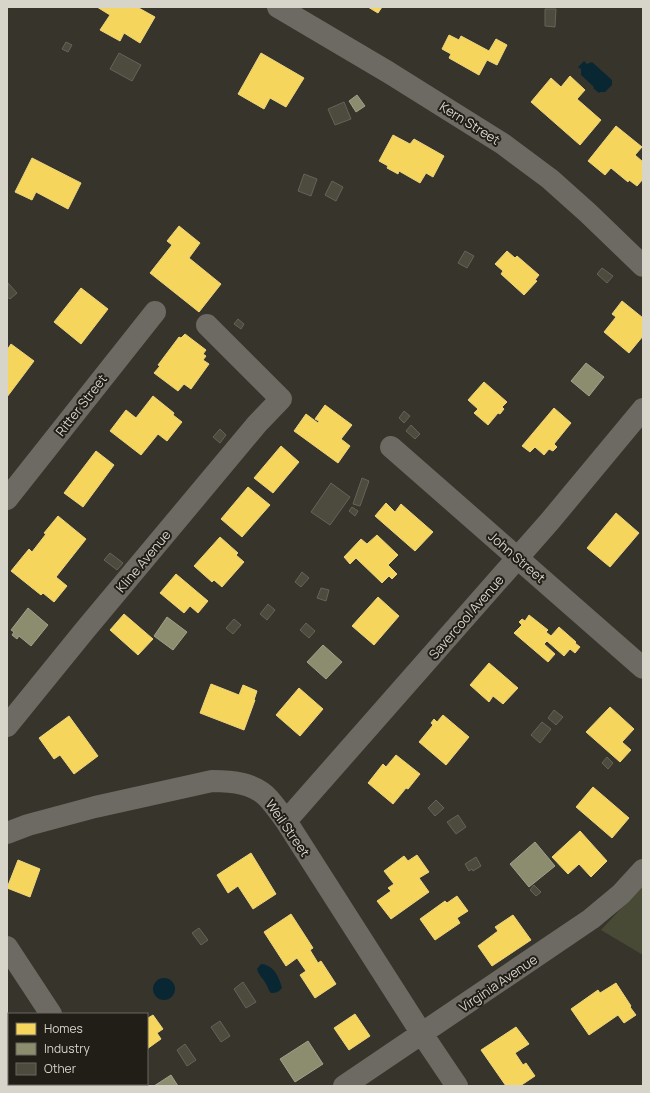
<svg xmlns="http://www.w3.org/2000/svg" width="650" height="1093" font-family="Manrope,sans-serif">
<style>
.green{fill:#484a36}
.water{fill:#082733}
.homes{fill:#f6d55c;stroke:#edd57d}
.industry{fill:#8c8c6e;stroke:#a2a28a}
.building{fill:#4d4a3e;stroke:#65635b}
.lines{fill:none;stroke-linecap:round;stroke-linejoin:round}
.minor{stroke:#6d6a63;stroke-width:22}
.labels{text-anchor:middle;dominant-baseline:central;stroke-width:4;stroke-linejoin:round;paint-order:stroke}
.street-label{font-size:13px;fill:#d7d4ca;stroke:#201e17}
</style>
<rect width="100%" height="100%" fill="#37342c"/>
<path class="green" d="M643,885v70l-42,-25z"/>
<path class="water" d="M584,61l3,3 5,-2 20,18v5l-7,7h-5l-1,1 -6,-5 1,-1 -13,-12v-6l-3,-2z
M261,964c13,1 18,13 21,24 -3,4 -6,5 -11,5 -3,-3 -3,-6 -5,-9 -3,-6 -7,-8 -9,-15z
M153 989a11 11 0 1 1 22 0a11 11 0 1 1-22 0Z"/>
<path class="homes" d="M97,7h40l18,10 -15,26 -16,-10 -4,8 -20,-11 10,-15z
M368,7h14l-4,6z
M449,35l10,5 2,-4 28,15 7,-12 11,6 -10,20 -10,-5 -8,15 -30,-17 2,-4 -9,-5z
M261,53l43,25 -18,29 -16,-9 -6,11 -26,-15z
M570,76l15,14 -8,9 24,21 -21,25 -49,-43 20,-24 10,9z
M616,126l26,21 -7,8 8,7v17l-6,7 -8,-6 -1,2 -17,-14 -6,7 -17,-14z
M393,135l17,9 4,-5 30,17 -11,21 -7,-4 -6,10 -21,-12 -1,3 -11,-6 1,-2 -9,-5z
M32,158l49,25 -13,26 -32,-17 -4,8 -17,-8z
M179,226l21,17 -11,15 32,26 -22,28 -49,-39 22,-28 -5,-4z
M507,251l8,7 2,-2 22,19 -4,5 2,1 -13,14 -23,-21 2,-3 -8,-7z
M81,288l27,21 -27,35 -27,-22z
M622,301l21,17v18l-14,17 -25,-21 12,-15 -4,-3z
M185,334l21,16 -3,4 3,2 -3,4 6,4 -18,25 -7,-5 -6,7 -24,-18 6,-7 -2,-1 21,-28 2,1z
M11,344l23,17 -27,36v-47z
M484,382l23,20 -5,5 2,2 -4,5 -2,-1 -10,12 -14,-12 4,-4 -10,-9z
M153,396l21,17 -1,2 9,7 -15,19 -9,-7 -17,21 -31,-24 16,-21 10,8z
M325,405l27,20 -11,14 9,7 -12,17 -44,-32 12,-17 12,9 1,-2 -4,-2z
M554,408l17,15 -17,21 3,3 -4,4 -4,-2 -5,6 -9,-8 -5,5 -8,-6z
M281,446l18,16 -26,31 -19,-15z
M96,451l18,14 -31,42 -19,-14z
M248,487l22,18 -28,32 -21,-18z
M386,503l9,9 6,-8 32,28 -18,19 -40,-35z
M616,513l23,20 -29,34 -23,-19z
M58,516l28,23 -30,38 11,9 -13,16 -11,-9 -2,2 -30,-24 18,-22 3,3 14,-18 -2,-1z
M377,535l21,20 -10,10 9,9 -5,5 -3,-3 -7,7 -26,-25 -6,6 -6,-7 17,-18 6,5z
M220,537l18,16 -2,2 8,7 -22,25 -8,-7 -2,2 -18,-16z
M176,574l32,27 -10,12 -8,-7 -6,7 -24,-20z
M378,597l21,19 -25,29 -22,-19z
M124,614l29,25 -15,16 -28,-25z
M529,615l19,15 -2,2 5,4 8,-9 17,15 -1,1 5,4 -5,6 -5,-4 -6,7 -17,-15 -3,3 11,10 -7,8 -34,-29 8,-8 -3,-3 3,-3 3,2z
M489,663l29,25 -15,16 -10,-8 -4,6 -19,-17z
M211,684l28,11 4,-10 14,6 -3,9h1l-11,30 -44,-17z
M299,688l24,21 -23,27 -24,-21z
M610,707l24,22 -12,13 9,8 -11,12 -34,-30z
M443,715l26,22 -23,28 -27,-23 14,-17 -2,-2 3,-4 3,3z
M69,716l29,40 -24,18 -14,-19 -6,4 -15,-21z
M396,755l24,19 -12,15 -2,-1 -13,16 -25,-21 15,-19 3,3z
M593,787l36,31 -17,20 -36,-31z
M580,831l27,30 -16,16 -12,-13 -11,10 -16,-17z
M251,853l25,41 -23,15 -15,-23 -10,7 -11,-18z
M417,855l12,17 -10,6 10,14 -38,27 -14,-18 14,-10 -3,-3 6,-4 -10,-13 20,-15 4,5z
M18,860l22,9 -10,28 -23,-9z
M457,896l11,15 -11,7 3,5 -25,17 -15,-21 25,-18 2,2z
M291,914l22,34 -3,2 8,13 3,-2 15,23 -21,14 -15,-23 6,-4 -9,-13 -11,8 -22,-34z
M513,915l18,25 -39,26 -14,-20 20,-15 -3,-4z
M616,983l15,23 -1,1 6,8 -12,8 -6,-8 -29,20 -18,-26 27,-19 2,3z
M355,1014l15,22 -21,14 -15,-22z
M153,1015l10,14 -6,4 4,6 -14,10v-33l1,2z
M516,1027l13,17 -14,9 8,12 3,-2 9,13 -15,10h-14l-25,-36z
M9,1063v21h21l-3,2h-20v-22z"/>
<path class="industry" d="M357,95l8,11 -9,6 -7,-11z
M586,363l18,14 -15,19 -18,-15z
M28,608l20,17 -17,21 -12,-10 -2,3 -5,-4 2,-3 -3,-2z
M167,617l20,15 -14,18 -19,-14z
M323,645l19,17 -16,17 -19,-17z
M535,842l20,24 -26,21 -19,-23z
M308,1041l15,23 -28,18 -15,-23z
M171,1075l7,11h-24z"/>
<path class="building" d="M545,9h11l-1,18 -10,-1z
M66,42l6,3 -4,7 -6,-3z
M119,53l22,12 -9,16 -22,-12z
M344,102l7,17 -16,6 -7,-16z
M304,174l13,5 -6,17 -13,-5z
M332,181l11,6 -7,14 -11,-6z
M465,251l9,5 -7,12 -9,-5z
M602,268l11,8 -6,7 -10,-9z
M8,283l9,10 -7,6 -3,-2z
M238,319l6,5 -3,5 -7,-5z
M404,411l6,5 -6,7 -5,-5z
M411,425l9,9 -5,5 -9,-8z
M220,429l6,6 -6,8 -7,-6z
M362,478l7,3 -9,25 -7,-2z
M331,483l19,14 -20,28 -19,-13z
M352,507l6,4 -3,5 -6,-5z
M110,553l13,10 -6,7 -13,-10z
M302,572l7,6 -8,9 -6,-5z
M321,588l8,2 -3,11 -9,-3z
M268,604l7,6 -8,10 -7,-6z
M234,619l7,6 -8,9 -7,-6z
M306,623l9,8 -6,7 -9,-8z
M554,710l9,7 -7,8 -8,-7z
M542,722l9,7 -11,14 -9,-8z
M607,757l6,6 -5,6 -6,-6z
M436,800l8,8 -9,8 -7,-8z
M458,815l8,12 -10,7 -9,-12z
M476,857l5,9 -8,5 -1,-2 -3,2 -4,-7z
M534,885l7,7 -5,4 -6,-6z
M199,928l9,12 -7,5 -9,-12z
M243,982l13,20 -10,6 -12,-19z
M220,1021l10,15 -9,6 -10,-15z
M185,1044l11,16 -9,6 -10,-16z"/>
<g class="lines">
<path class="minor" d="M278,7l110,65 115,72 47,35 38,34 55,53
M391,447l252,221
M7,499l148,-187
M7,726l78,-96 172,-206 24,-25 -74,-74
M286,821l264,-300 93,-112
M7,833l21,-8 67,-18 117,-26c20,0 43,2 57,18 6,7 12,15 17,22l136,213 35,52
M7,947l44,67
M98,1084l1,2
M344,1086l247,-167 30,-25 22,-24"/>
</g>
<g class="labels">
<g class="street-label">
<text transform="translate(470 123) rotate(32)">Kern Street</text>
<text transform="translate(81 405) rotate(-52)">Ritter Street</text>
<text transform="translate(517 557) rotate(41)">John Street</text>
<text transform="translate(143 561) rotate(-50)">Kline Avenue</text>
<text transform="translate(466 617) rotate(-49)">Savercool Avenue</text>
<text transform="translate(288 828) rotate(55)">Weil Street</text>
<text transform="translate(498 983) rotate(-34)">Virginia Avenue</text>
</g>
</g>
<rect width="650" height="1093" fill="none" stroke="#d7d4ca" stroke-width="16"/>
<rect x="8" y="1013" width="140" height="72" fill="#201e17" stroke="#69675f"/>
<rect x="16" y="1023" width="20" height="12" fill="#f6d55c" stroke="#69675f"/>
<text x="44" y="1033" font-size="12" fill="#d7d4ca">Homes</text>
<rect x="16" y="1043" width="20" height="12" fill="#8c8c6e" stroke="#69675f"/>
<text x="44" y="1053" font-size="12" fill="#d7d4ca">Industry</text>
<rect x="16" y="1063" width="20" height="12" fill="#4d4a3e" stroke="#69675f"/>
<text x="44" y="1073" font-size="12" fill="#d7d4ca">Other</text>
</svg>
